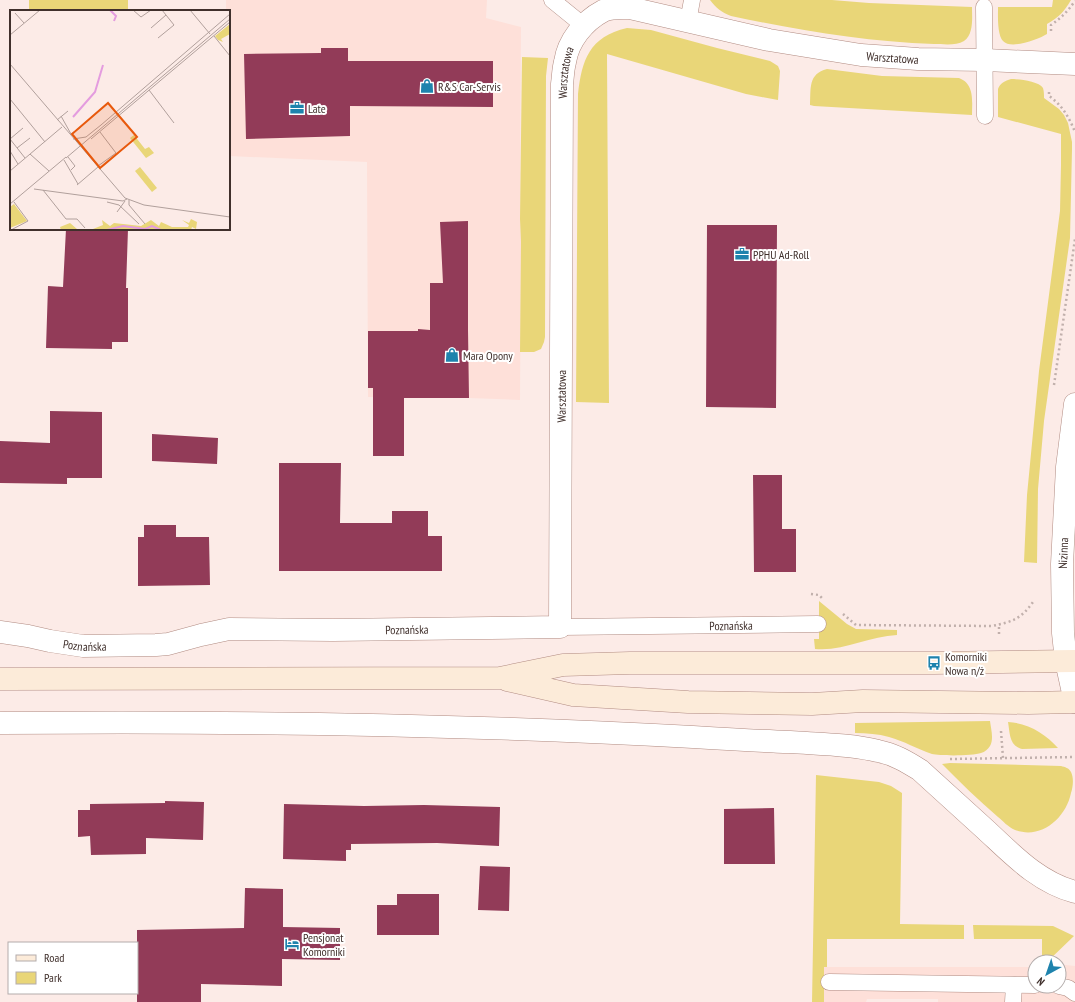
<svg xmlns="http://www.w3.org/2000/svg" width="1075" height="1002" font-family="'PT Sans Narrow',sans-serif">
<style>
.built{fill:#fee0d9}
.green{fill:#e9d678}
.building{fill:#923b58}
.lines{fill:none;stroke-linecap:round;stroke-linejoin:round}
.service-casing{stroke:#b18b82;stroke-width:17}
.minor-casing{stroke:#b18b82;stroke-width:23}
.tertiary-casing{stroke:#b18b82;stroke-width:23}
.secondary-casing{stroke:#b18b82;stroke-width:23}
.path{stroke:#c1b0ac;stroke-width:2.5;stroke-dasharray:2 3;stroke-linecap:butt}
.service{stroke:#fff;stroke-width:16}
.minor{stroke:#fff;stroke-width:22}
.tertiary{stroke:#fff;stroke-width:22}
.secondary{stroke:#fcebd9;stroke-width:22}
.labels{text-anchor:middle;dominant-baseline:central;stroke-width:4;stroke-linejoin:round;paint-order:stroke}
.street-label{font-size:12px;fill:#40302c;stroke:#fff}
.poi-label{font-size:12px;fill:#40302c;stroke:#fff;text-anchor:start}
.inset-river{fill:none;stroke:#e49cdf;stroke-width:2}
.inset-road{fill:none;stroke:#b1a09c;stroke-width:1}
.view{fill:#e8590c;fill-opacity:0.15;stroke:#e8590c;stroke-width:2}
.inset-edge{fill:none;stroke:#40302c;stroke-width:2}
</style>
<rect width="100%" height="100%" fill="#fcebe7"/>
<path class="built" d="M226,0h261l-1,18 35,9 -1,192 1,23 -1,158 -51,-2 -101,-1 -1,-235 -138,-6v-145h-3z
M1066,965l9,1v36h-137v-3h-71l-1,3h-42v-35h211v19h24v-20z"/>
<path class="green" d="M29,0h99v11h-99z
M710,0h122l37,3 103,4c0,10 2,27 -8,34 -8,5 -21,3 -30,3 -69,-2 -137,-14 -203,-28 -10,-4 -15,-8 -21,-16z
M1053,0h18c-7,12 -12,17 -24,24v10c-8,5 -36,16 -44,7 -6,-7 -5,-25 -5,-34h54z
M627,28l24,2 66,18 53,13 8,5 2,5 -2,29 -32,-6 -139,-40 2,349 -33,-1 2,-308c4,-34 11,-57 49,-66z
M522,57l26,1 -2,18 -1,261 -1,5 -3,7 -7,3h-14l1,-110 -1,-23z
M827,69l55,7 77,2c16,6 13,24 13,37l-158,-9 -4,-1c1,-17 -2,-31 17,-36z
M1011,79c7,0 28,2 32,9 1,3 1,7 1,10l15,11 5,6 4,8 4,19v7l-2,89 -26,183 -6,68 -1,74 -13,-1 3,-67 12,-124 21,-160 1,-46v-31l-63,-17v-28c2,-6 7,-8 13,-10z
M819,601l28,23 9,5 41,1v5c-28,1 -55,17 -82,14l-1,-10h5z
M990,721c1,8 4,18 0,25 -2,3 -5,6 -9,7 -8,3 -41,3 -49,1 -15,-5 -28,-13 -43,-17 -11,-3 -22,-4 -34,-4v-10z
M1008,722c20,1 38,12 50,26l-36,1c-13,-3 -12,-16 -14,-27z
M950,763l111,3c4,1 8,2 10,6 3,6 2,15 0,21 -5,25 -30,47 -56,37 -7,-3 -12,-9 -17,-13 -20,-17 -38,-35 -56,-53z
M816,775l63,7 12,4 11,7 -2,131 64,1v14h-137v28h-3v35h-12z
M973,925l80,1 21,10 -27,26h-5v-23h-68z"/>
<path class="building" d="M321,48h27v13h145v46l-143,-1v30l-104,3 -2,-85 77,-1z
M468,221v109l1,68h-65v58h-31v-68h-5v-57h50v-2l12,1v-47h13l-3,-61z
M707,225h70l-1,183 -70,-1z
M66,229h62l-2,59h2v54h-16v7l-66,-1 2,-62 15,1z
M50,411l52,1v66h-35v6l-67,-1v-42l50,2z
M152,434l66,4 -1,26 -65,-3z
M279,463h62l-1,60h52v-12h36v25h14v35h-163z
M753,475h29v54h14v43h-42z
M144,525h32v12h33l1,48 -72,1v-49h6z
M165,801l39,1 -1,38 -57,-2v16l-55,1 -1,-19 -12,1v-27h12v-6l75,-1z
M284,804l80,2 60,-1 76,2 -1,39 -62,-3 -86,1v6h-5v11l-63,-2z
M774,808l1,56h-51v-55z
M480,866l30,1 -1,44 -31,-1z
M245,888l38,1v38l57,1v32l-58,-1v27l-81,-2v18h-64v-72l107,-2z
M397,894h42v41h-62v-30h20z"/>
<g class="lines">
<defs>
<g id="service">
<path d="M552,0l32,26"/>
<path d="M984,7l1,109"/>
<path d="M688,22l4,-22"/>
<path id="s1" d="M560,627l258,-3"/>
<path d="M829,982l206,3"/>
<path d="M1059,986l9,2 7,5"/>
<path d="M1013,1002l1,-17"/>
</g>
<g id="minor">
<path id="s2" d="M0,632l28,4 22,5 33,5 73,-1 12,-1 33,-9 28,-6 104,1 227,-3 2,-543c1,-7 1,-15 3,-22 3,-21 19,-41 38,-51 8,-4 19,-3 27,-3l139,32 92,15 57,4 67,1 90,4"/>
<path d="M0,723c231,-2 462,1 693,14 32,2 65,4 97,5 29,2 60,2 88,9 16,3 29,11 42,19 22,20 44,40 66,60 27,25 52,52 89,62"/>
</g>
<g id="tertiary">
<path id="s3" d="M1075,702l-9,-41 -3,-28 -1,-69 5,-97 8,-63"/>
</g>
<path id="secondary" d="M0,679l500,-1 63,-13 67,-2h304l141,-2
M507,680l66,15 115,7 124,2 51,-3 165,2 47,-1"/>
</defs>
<use href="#service" class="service-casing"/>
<use href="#minor" class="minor-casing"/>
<use href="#tertiary" class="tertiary-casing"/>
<use href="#secondary" class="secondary-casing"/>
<path class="path" d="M1051,31v-6c10,-7 17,-14 24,-24
M1049,92v4c13,9 20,21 26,36
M1054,385l21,-146
M811,594l8,1 3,3
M843,614l13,11 136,1c20,-4 29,-7 41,-24
M999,634v-9
M1001,731l2,27
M950,759l125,-2"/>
<use href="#service" class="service"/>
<use href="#minor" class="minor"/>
<use href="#tertiary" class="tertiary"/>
<use href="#secondary" class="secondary"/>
</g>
<defs>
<symbol id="shop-bare" viewBox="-9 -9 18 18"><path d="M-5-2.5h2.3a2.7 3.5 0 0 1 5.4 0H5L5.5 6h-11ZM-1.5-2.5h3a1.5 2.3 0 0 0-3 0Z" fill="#1e83ad" stroke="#fff" stroke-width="2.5" paint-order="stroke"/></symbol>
<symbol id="office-bare" viewBox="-9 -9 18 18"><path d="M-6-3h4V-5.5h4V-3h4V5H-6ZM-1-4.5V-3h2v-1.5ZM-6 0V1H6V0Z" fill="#1e83ad" stroke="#fff" stroke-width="2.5" paint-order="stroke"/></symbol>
<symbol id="bus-bare" viewBox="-9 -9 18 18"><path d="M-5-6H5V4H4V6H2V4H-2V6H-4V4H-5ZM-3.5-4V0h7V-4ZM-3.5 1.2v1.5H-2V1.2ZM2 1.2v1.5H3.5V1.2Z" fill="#1e83ad" stroke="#fff" stroke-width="2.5" paint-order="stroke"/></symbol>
<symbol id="hotel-bare" viewBox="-9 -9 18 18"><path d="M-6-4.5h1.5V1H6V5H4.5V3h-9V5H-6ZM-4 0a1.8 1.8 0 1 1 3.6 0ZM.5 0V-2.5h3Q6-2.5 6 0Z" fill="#1e83ad" stroke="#fff" stroke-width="2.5" paint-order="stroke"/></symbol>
</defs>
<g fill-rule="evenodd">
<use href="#shop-bare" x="417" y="76" width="20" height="20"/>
<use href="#office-bare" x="287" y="98" width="20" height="20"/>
<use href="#office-bare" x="732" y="244" width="20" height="20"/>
<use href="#shop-bare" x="442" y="345" width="20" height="20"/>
<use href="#bus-bare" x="924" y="653" width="20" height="20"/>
<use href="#hotel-bare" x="282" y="934" width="20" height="20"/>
</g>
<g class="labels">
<g class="street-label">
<text stroke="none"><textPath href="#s2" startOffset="1489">Warsztatowa</textPath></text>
<text stroke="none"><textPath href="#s2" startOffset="1118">Warsztatowa</textPath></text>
<text stroke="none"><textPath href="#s2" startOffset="794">Warsztatowa</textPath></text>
<text stroke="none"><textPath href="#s3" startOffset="150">Nizinna</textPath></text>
<text stroke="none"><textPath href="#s1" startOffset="171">Poznańska</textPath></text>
<text stroke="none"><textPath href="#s2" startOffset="410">Poznańska</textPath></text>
<text stroke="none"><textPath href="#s2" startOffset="86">Poznańska</textPath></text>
</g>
<g class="poi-label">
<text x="438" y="86">R&amp;S Car-Servis</text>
<text x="308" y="108">Late</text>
<text x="753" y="254">PPHU Ad-Roll</text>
<text x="463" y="355">Mara Opony</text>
<text x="945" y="656">Komorniki<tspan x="945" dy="14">Nowa n/ż</tspan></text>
<text x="303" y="937">Pensjonat<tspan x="303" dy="14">Komorniki</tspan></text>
</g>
</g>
<g transform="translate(10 10)">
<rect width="220" height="220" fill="#fcebe7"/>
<path d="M220,14v10l-9,5 2,3 -5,-2 -3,-4zM124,125l11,14 4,-2 5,6 -8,5 -16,-20zM130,157l17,21 -5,4 -17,-21zM4,194l13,17 -17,7v-21zM181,209l6,3 -1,7 -4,-2 -1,3h-130l-1,-3 10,-4 7,6h16l10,-4 -1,-5 8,6 4,-3 27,3 10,-6 8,6 2,-4 11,5h16l1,-2 -7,-5 7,3z" fill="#e9d678"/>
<path class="inset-river" d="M100,0l6,6 -2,5M63,107l22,-25 8,-27M97,220l16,-4 22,3 7,-3 9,4M167,220h14"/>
<path class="inset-road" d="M123,0l8,7 10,-7M180,0l20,24M5,3l9,10M141,18l15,-13M0,25l30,-25M204,26l16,20M148,28l16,-13 -12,-15M0,54l115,134 19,7 86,12M160,60l60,-51M139,80l25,33M0,89l35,43M51,106l10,18 10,-7M47,110l11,-9M0,129l15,19M0,129l13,-11M63,129l13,-2 15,-12 129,-111M65,129l13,14M81,129l139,-117M7,138l13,-10M0,141l8,13M20,144l19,17M58,147l7,9 -4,4M56,148l105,-89M54,150l14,24M88,156l18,-13 -16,-21M0,161l52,-44M67,175l21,-18M24,179l89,12 4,-2M33,180l23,29h11l8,9M119,190v5l16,19M97,192l12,3 20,19M0,194l56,-47M107,202l8,-11M1,220l17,-9 -14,-19"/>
<path class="view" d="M98,93l29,34 -37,31 -28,-34z"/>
<rect width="220" height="220" class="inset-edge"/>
</g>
<rect x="8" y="942" width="130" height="52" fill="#ffffff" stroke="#b3acab"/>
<rect x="16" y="955" width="20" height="6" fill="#fcebd9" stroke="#b3acab"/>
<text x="44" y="962" font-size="12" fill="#40302c">Road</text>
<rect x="16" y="972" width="20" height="12" fill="#e9d678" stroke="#b3acab"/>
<text x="44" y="982" font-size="12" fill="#40302c">Park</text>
<g transform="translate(1047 974) rotate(220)"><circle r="19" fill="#ffffff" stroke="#b3acab"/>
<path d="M0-3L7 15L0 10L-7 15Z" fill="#1e83ad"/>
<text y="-6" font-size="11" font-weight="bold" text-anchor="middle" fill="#40302c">N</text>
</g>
</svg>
